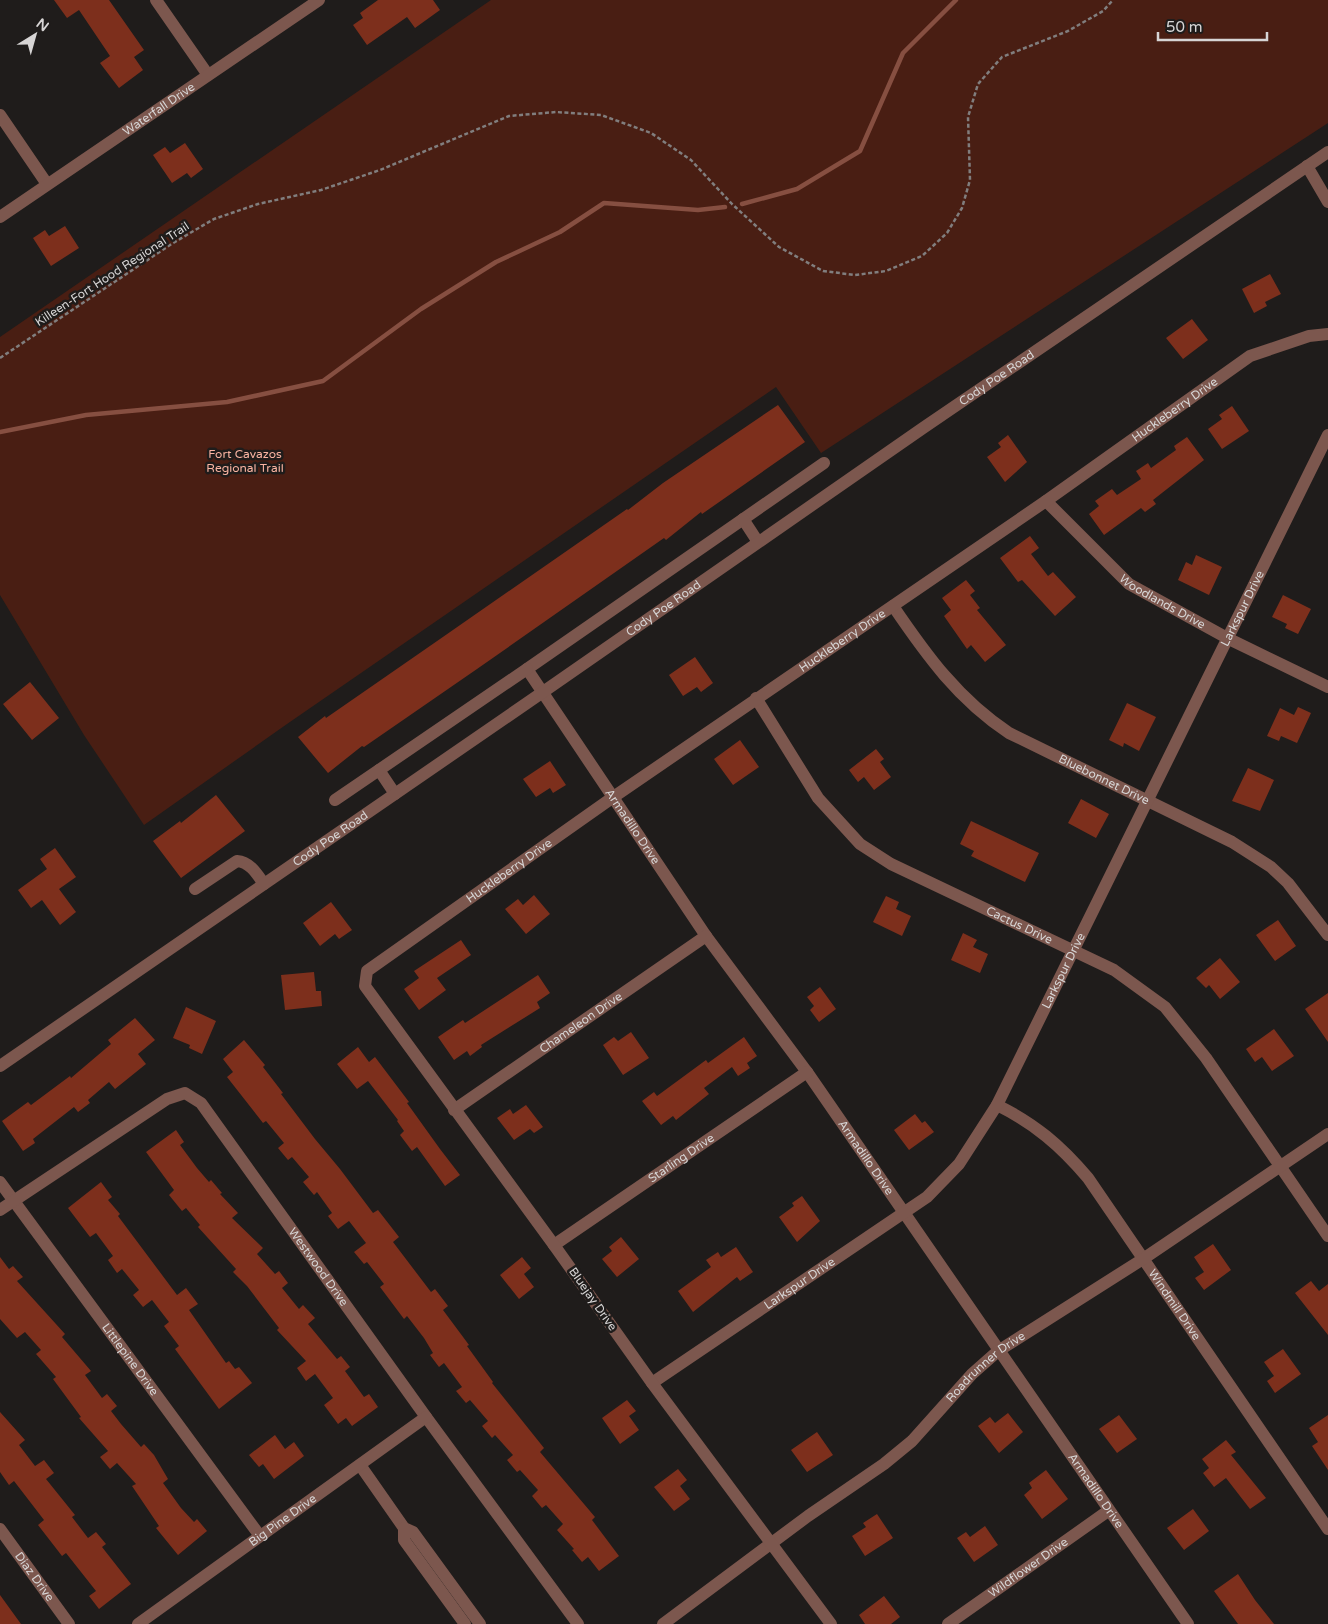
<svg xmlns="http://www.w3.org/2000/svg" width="1328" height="1624" font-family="'Varela Round',sans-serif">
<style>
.green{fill:#491e13}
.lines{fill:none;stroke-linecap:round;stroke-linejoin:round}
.stream{stroke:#864f41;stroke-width:4.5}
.building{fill:#7d2f1c}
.path{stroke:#817e7e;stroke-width:2.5;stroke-dasharray:4 2.5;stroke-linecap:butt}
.minor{stroke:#7c574e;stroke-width:12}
.labels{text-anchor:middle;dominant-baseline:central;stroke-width:5;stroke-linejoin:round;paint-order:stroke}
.street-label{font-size:12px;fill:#d7d5d5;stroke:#1f1c1b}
.park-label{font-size:12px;fill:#fab4a2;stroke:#1f1c1b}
</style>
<rect width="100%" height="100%" fill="#1f1c1b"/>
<path class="green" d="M491,0h837v123l-507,330 -45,-66 -489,337 -143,101 -60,-90 -84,-140v-258z"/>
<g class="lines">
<path class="stream" d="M742,204l55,-15 63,-38 43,-98 53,-53
M0,432l86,-17 141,-13 96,-21 98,-72 75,-47 64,-30 44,-29 94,7 27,-3"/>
</g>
<path class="building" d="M54,0h55l35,50 -10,7 9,13 -24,18 -19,-25 10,-7 -31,-46 -12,8z
M378,0h55l7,10 -25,18 -8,-11 -40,28 -14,-20 10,-7 -3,-5z
M185,143l18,26 -12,9 -4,-5 -15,10 -19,-28 12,-8 5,6z
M65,226l14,22 -28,18 -18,-28 12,-8 4,6z
M1270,274l11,20 -16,8 2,4 -13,7 -12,-24z
M1192,319l16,21 -25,19 -17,-21z
M778,405l27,37 -103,72 -1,-2 -35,28 -2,-2 -187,131 -113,78 -2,-1 -34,27 -30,-36 27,-21 1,2 114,-79 187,-130 1,1 35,-27z
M1232,406l17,25 -27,18 -14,-20 14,-10 -3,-4z
M1008,435l19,27 -22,20 -18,-25 14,-10 -3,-4z
M1187,437l17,23 -51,40 3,4 -11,8 -4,-4 -37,27 -15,-21 10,-8 -4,-5 17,-12 5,6 24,-16 -5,-8 12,-8 3,5 25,-18 -2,-4z
M1030,536l9,12 -8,6 17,22 5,-4 23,25 -21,19 -33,-36 -4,2 -18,-24z
M1196,555l26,12 -13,28 -31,-15 8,-18 6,3z
M966,580l9,11 -5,4 10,13 -3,2 29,35 -21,17 -14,-17 -4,4 -23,-33 7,-6 -9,-12z
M1283,595l28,14 -13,25 -13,-6 2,-4 -15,-7z
M695,657l18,26 -12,9 -4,-5 -14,9 -14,-21z
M30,682l29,36 -27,22 -29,-36z
M1127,703l29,14 -17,34 -15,-8 -1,4 -14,-7z
M1298,707l13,6 -14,30 -16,-7 -2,5 -12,-5 13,-28 14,7z
M740,740l19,27 -26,18 -19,-26z
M876,749l8,10 -4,3 11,15 -17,13 -10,-13 -6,5 -9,-12z
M550,761l16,24 -13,8 -3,-5 -14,9 -13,-18z
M1248,768l26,12 -14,31 -28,-10z
M216,795l29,36 -64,47 -28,-37 27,-20 1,2z
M1081,799l28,15 -13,24 -28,-15z
M971,821l68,32 -14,29 -54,-26 3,-5 -14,-7z
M55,848l21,29 -17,12 17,23 -16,13 -18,-25 -11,8 -13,-18 29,-21 -7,-10z
M534,895l16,19 -24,20 -21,-25 13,-10 5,6z
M886,896l13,6 -3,7 15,7 -9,20 -29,-14z
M331,902l21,28 -13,9 -4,-5 -15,12 -17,-23z
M1278,920l18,26 -21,15 -19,-26z
M963,933l14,7 -4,7 15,7 -8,19 -29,-13z
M461,940l10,15 -34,23 9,12 -27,20 -15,-21 15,-11 -5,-7z
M1220,958l20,24 -20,17 -11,-14 -3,3 -10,-10z
M314,972l2,19h5l1,15 -37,4 -4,-35z
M538,975l12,18 -13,9 3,6 -59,37 1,2 -12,9 -3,-5 -13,9 -16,-23 25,-17 2,3z
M820,987l16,22 -17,13 -9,-12 4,-4 -7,-9z
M1328,993v49l-23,-33z
M186,1007l30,14 -14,33 -13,-6 1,-3 -17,-7z
M135,1018l20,22 -17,14 8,10 -31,25 -6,-7 -21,18 2,3 -12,9 -4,-5 -41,32 2,4 -12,8 -21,-30 26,-19 3,3 39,-29 1,2 40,-34 -3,-4z
M1274,1029l20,27 -22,15 -10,-14 -7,5 -9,-13z
M631,1032l18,26 -26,17 -20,-30 11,-8 4,4z
M744,1037l13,19 -10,7 3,5 -12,8 -6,-9 -28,21 5,6 -33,26 -3,-4 -12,9 -19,-24 12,-9 3,4 49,-36 2,3z
M244,1040l21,25 -2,2 20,26 -2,1 34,45 25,30 33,44 5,-3 21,27 -6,5 38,50 4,-3 13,17 -5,4 26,35 -2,1 26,36 -1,1 52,65 -4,4 55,65 -3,3 27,36 -20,15 -11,-14 -6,5 -10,-12 2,-1 -17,-19 6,-6 -17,-19 -4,3 -10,-12 6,-6 -18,-20 -3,2 -10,-12 6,-5 -18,-20 -3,3 -10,-12 6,-5 -18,-21 -4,3 -10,-12 6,-4 -18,-24 -5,4 -9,-12 3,-2 -9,-15 -17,-22 -3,3 -24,-32 4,-3 -17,-22 -3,2 -10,-12 12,-9 -17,-22 -11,8 -10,-13 4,-3 -15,-21 -3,3 -11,-13 6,-5 -17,-20 -4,3 -10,-12 6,-5 -18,-22 -3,2 -36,-46 6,-5 -10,-13z
M358,1047l11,15 6,-5 34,45 -2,1 33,46 20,26 -15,11 -28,-39 -5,4 -12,-16 4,-4 -7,-10 1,-1 -30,-39 -11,8 -20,-25z
M526,1105l17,22 -9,6 -4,-4 -16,11 -17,-22 13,-9 3,5z
M915,1114l7,9 3,-2 9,11 -25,18 -15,-20z
M176,1130l8,12 -4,3 17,23 12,14 2,-2 11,13 -2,1 18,19 -6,5 31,30 -6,6 18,20 4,-3 9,12 -6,5 17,21 4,-4 12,13 -7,6 29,35 4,-3 9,11 -5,4 19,26 5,-3 9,13 -26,19 -6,-8 -8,6 -14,-19 9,-7 -18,-24 -9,7 -9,-13 9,-7 -29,-31 2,-2 -32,-42 -14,-14 3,-3 -38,-42 2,-2 -14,-17 -4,3 -13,-16 5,-5 -28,-38z
M101,1182l11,15 -4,3 12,14 -2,2 59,79 9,-7 12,16 -9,6 37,53 3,-2 6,8 4,-2 13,16 -33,26 -44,-60 4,-3 -15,-20 5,-4 -17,-22 -9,7 -10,-12 6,-5 -17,-21 -5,4 -9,-13 5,-4 -17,-23 -6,4 -22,-29z
M802,1196l18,25 -23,21 -18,-25 15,-11 -2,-3z
M621,1237l18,22 -22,18 -15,-18 10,-8 -3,-4z
M1213,1244l18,26 -27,20 -9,-12 9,-6 -10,-15z
M736,1247l17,25 -13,9 -3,-4 -44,35 -15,-21 33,-24 -5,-7 12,-8 3,5z
M0,1257l9,12 4,-3 10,11 -6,4 48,53 -3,3 29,34 -6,4 17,23 5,-4 10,12 -6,5 10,13 20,23 3,-3 10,11 14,24 -5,4 18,25 13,14 3,-3 10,12 -29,24 -22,-27 3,-2 -27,-40 4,-2 -19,-21 -7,6 -10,-12 8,-6 -29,-33 2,-1 -28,-38 3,-2 -20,-23 5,-4 -16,-18 -8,6 -17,-19z
M522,1257l9,11 -7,6 10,13 -15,12 -19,-24z
M1311,1281l8,10 9,-7v51l-33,-42z
M1283,1349l18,25 -26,19 -8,-12 7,-5 -10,-14z
M627,1400l9,11 -7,5 10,14 -19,14 -18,-26z
M0,1412l25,28 -6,5 16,21 9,-6 10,13 -8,6 29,36 -3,2 16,21 8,-6 10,12 -4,3 29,37 -32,25 -10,-13 7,-5 -30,-38 -4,3 -24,-31 6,-5 -30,-39 -5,4 -9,-13z
M1008,1413l15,19 -24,21 -21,-27 12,-9 5,6z
M1119,1415l18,24 -20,14 -18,-24z
M1328,1415v55l-16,-24 6,-4 -9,-14z
M817,1432l16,23 -26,17 -16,-22z
M275,1435l10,14 9,-7 10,14 -30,23 -11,-15 -4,3 -10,-12z
M1226,1440l10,12 -5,3 35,43 -16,11 -24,-31 -12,9 -11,-14 6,-5 -7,-9z
M678,1469l9,11 -7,6 10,13 -16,12 -20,-24z
M1046,1470l22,29 -26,20 -18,-24 8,-7 -3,-5z
M1193,1509l16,22 -25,19 -17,-22z
M877,1514l16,24 -28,18 -13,-20 14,-9 -3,-4z
M985,1526l13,19 -24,17 -17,-24 9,-6 4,5z
M1238,1574l17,26 19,24h-36l-24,-33z
M0,1595l21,29h-21z
M884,1596l16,21 -9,7h-26l-6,-9z"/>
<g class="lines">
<path class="path" d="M0,358l173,-115 41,-24 44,-15 63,-14 59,-20 129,-54 47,-4 45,3 50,18 40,27 41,44 47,43 44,24 32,4 31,-4 36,-15 25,-23 15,-25 8,-28 -2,-63 10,-33 24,-27 66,-26 35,-20 10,-11"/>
<g class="minor">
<path d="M156,0l52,75"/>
<path d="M0,115l47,69"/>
<path d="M1307,166l21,36"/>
<path id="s1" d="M0,217l319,-217"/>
<path id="s2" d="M824,463l-297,206 179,267 101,136 381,552"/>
<path id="s3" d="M1046,501l83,83 100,55 99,48"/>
<path d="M743,519l15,23"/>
<path id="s4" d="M893,606c34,50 65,93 116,127l223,109 39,25 17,16 40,52"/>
<path id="s5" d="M756,698l62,100 42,46 31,20 223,106 51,37 41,51 122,178"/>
<path d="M379,770l16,24"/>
<path d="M335,800l192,-131"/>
<path d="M195,889l42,-28c13,1 20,13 27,23"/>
<path id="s6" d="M0,1066l543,-374 380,-264 405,-276"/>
<path id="s7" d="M997,1105c38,19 63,40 91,73l240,351"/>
<path id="s8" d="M454,1110l252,-174"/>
<path id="s9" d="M0,1182l260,354"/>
<path id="s10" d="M0,1210l167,-111 18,-6 16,10 225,314 152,207"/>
<path id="s11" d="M554,1245l253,-173"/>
<path id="s12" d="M652,1383l275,-186 32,-33 38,-59 331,-670"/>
<path d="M360,1465l44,63 9,4 67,92"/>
<path d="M404,1528v12l61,84"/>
<path id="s13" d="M0,1529l69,95"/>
<path id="s14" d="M138,1624l288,-207"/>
<path id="s15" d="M663,1624l145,-108 76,-52 28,-23 60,-67 26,-23 145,-92 185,-125"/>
<path id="s16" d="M831,1624l-179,-241 -98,-138 -189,-259 2,-15 245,-173 434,-297 204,-145 59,-20 19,-2"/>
<path id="s17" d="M948,1624l160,-113"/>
</g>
</g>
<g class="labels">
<g class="street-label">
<text stroke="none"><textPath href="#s1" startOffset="192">Waterfall Drive</textPath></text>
<text transform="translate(112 274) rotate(-33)">Killeen-Fort Hood Regional Trail</text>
<text stroke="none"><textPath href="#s6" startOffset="1211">Cody Poe Road</textPath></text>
<text stroke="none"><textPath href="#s16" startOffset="1789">Huckleberry Drive</textPath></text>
<text stroke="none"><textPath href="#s3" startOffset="155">Woodlands Drive</textPath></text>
<text stroke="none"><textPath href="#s6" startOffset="806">Cody Poe Road</textPath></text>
<text stroke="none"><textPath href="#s12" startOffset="1002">Larkspur Drive</textPath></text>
<text stroke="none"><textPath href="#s16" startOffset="1384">Huckleberry Drive</textPath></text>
<text stroke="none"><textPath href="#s4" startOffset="279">Bluebonnet Drive</textPath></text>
<text stroke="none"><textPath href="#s2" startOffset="551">Armadillo Drive</textPath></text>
<text stroke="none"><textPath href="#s6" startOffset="401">Cody Poe Road</textPath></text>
<text stroke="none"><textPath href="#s16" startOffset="979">Huckleberry Drive</textPath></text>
<text stroke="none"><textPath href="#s5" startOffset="359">Cactus Drive</textPath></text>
<text stroke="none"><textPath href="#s12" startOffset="598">Larkspur Drive</textPath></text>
<text stroke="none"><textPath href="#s8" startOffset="154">Chameleon Drive</textPath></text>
<text stroke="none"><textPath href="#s11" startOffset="154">Starling Drive</textPath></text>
<text stroke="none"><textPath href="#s2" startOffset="956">Armadillo Drive</textPath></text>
<text stroke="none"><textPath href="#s10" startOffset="440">Westwood Drive</textPath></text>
<text stroke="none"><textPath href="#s12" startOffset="178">Larkspur Drive</textPath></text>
<text transform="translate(593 1299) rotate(55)">Bluejay Drive</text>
<text stroke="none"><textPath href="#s7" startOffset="271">Windmill Drive</textPath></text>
<text stroke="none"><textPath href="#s9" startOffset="220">Littlepine Drive</textPath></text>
<text stroke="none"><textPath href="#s15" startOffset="414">Roadrunner Drive</textPath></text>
<text stroke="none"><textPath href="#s2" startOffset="1361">Armadillo Drive</textPath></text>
<text stroke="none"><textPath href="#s14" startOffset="178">Big Pine Drive</textPath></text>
<text stroke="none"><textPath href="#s17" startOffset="98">Wildflower Drive</textPath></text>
<text stroke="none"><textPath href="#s13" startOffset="59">Diaz Drive</textPath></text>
</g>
<g class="park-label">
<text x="245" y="454">Fort Cavazos<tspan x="245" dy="14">Regional Trail</tspan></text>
</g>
</g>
<g transform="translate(35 35) rotate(37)" stroke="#1f1c1b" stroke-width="4" paint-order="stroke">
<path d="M0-4L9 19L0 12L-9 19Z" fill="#d7d5d5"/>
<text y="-8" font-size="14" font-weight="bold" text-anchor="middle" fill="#d7d5d5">N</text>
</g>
<path d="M1158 32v8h109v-8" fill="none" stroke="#d7d5d5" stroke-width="2.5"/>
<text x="1166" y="32" font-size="15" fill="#d7d5d5" stroke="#1f1c1b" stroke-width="4" paint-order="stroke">50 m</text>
</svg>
